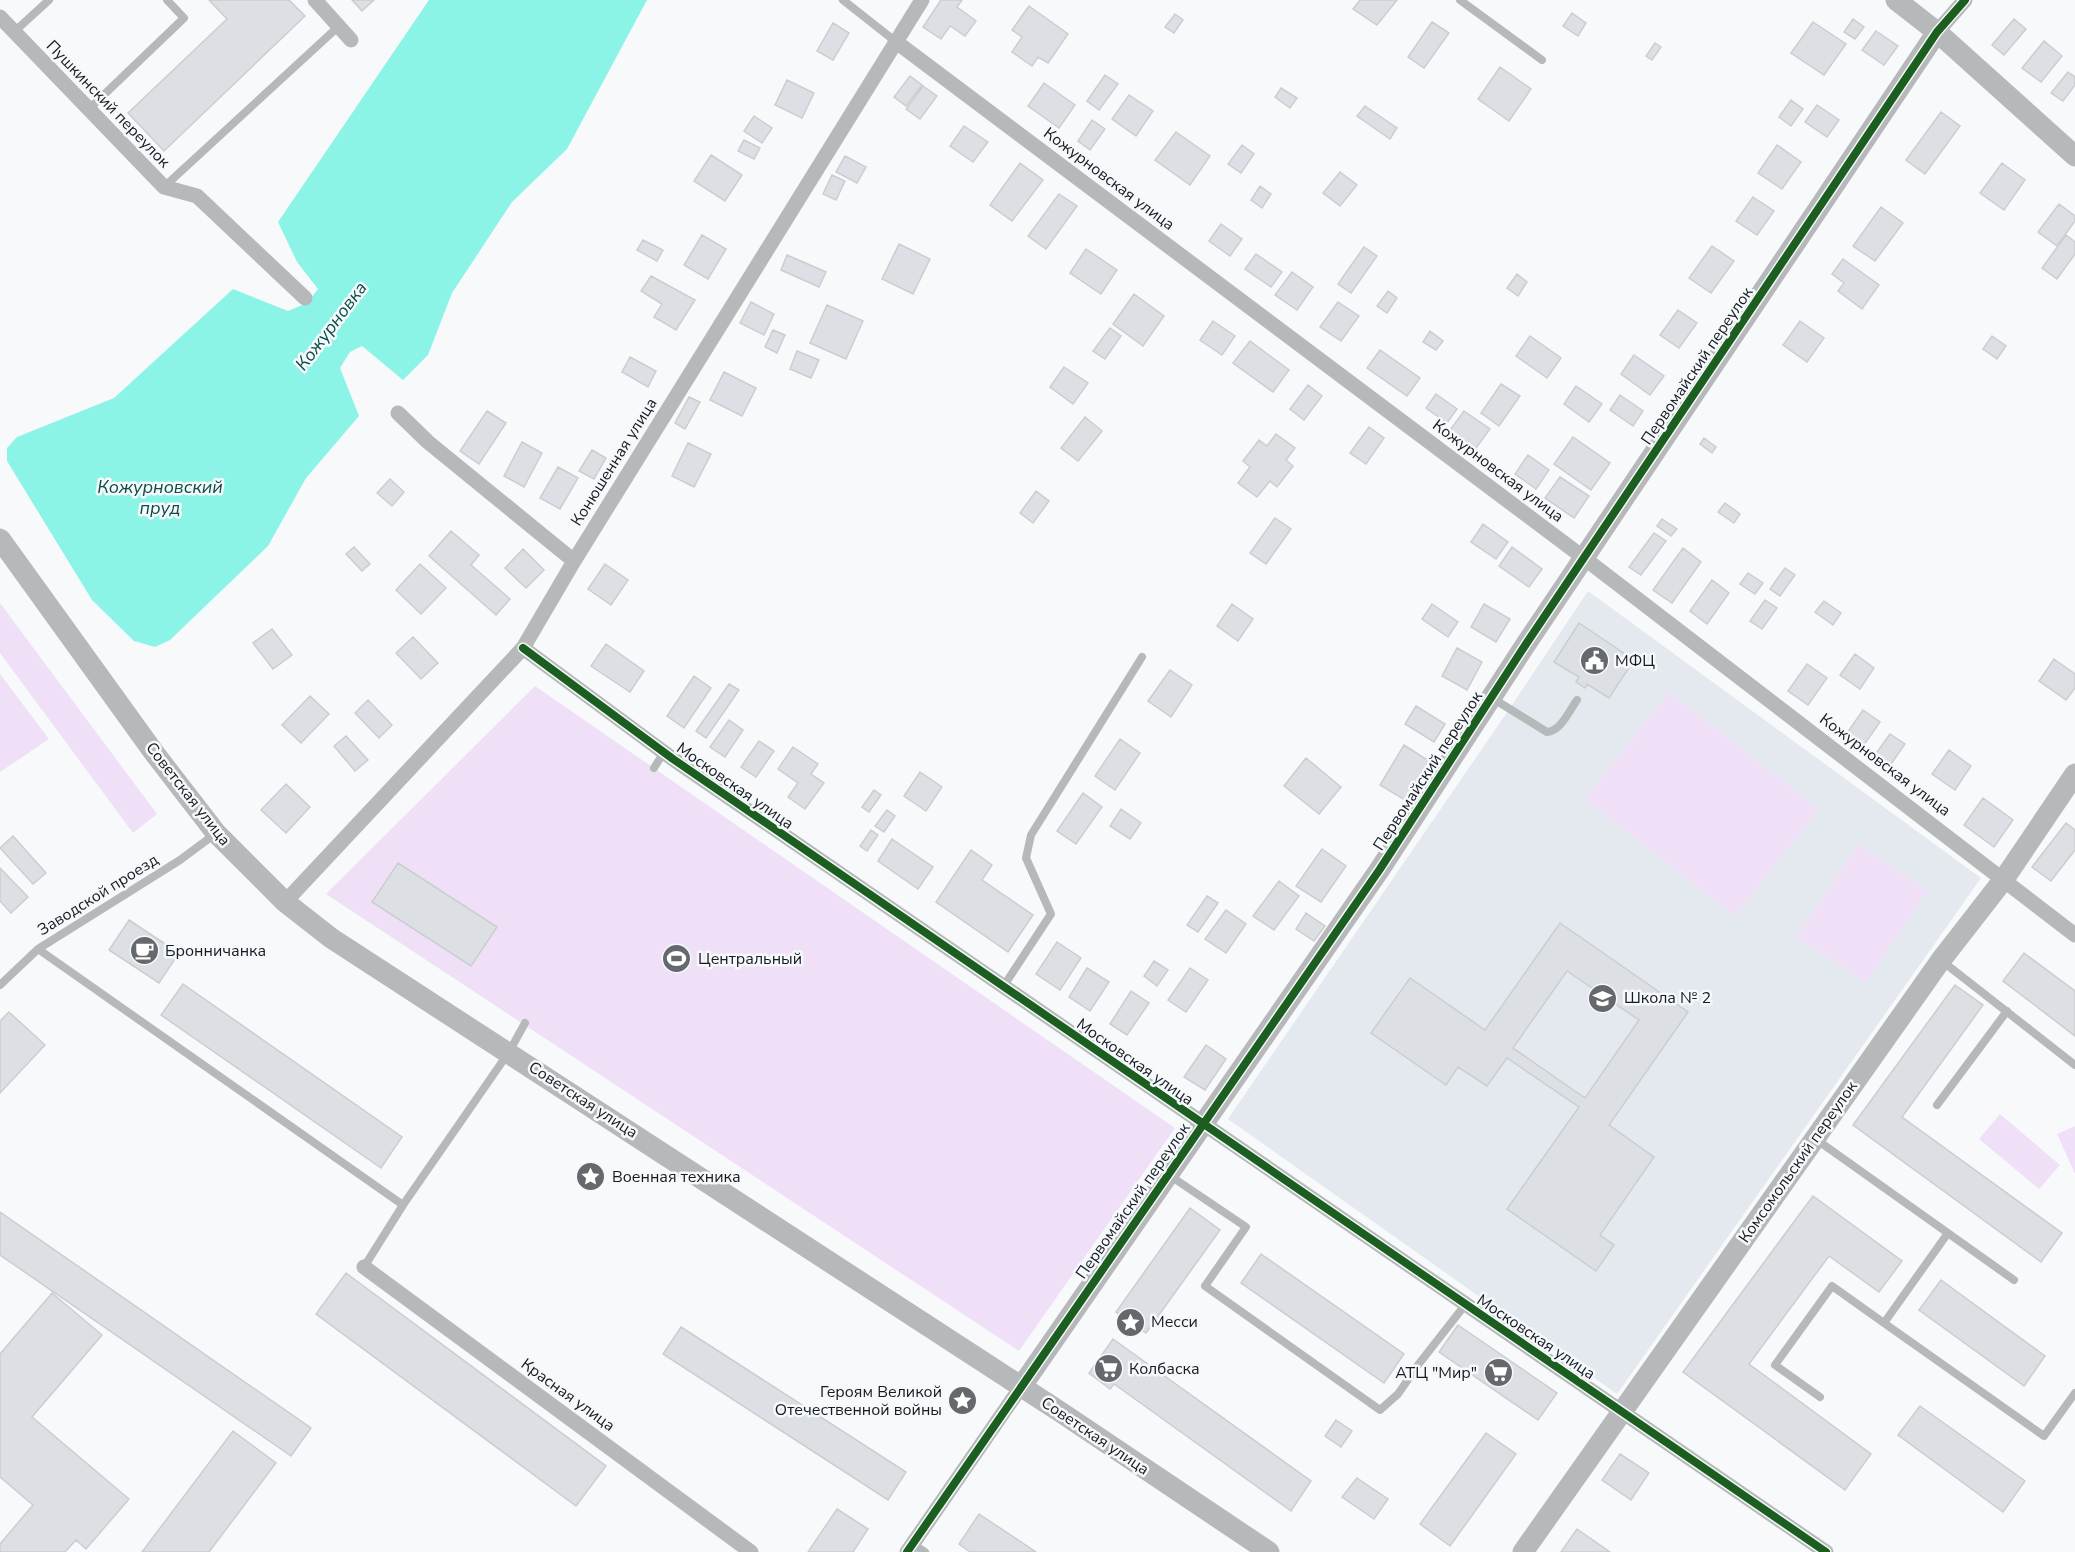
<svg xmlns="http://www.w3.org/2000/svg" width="2075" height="1552" font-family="'Nunito Sans',sans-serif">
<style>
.built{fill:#e3e9ee}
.green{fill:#efe0f8}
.water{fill:#8cf3e7}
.building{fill:#dcdfe3;stroke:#cccdd1;stroke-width:1.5;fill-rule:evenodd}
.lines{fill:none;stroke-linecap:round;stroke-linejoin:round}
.lane{stroke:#b6b9ba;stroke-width:8}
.street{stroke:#b6b9ba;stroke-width:15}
.secondary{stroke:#b6b8ba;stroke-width:21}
.cycleway-casing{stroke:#f6f9fc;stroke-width:11}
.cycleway{stroke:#1b5e20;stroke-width:8}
.labels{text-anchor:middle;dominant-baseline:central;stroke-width:5;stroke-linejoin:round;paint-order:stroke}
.street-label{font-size:16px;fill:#161b20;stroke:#f6f9fc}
.poi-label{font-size:16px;fill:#161b20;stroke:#f6f9fc;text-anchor:start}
.water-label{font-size:18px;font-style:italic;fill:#0c4d46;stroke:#f6f9fc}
</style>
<rect width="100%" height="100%" fill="#f7f9fb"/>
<path class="built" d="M1588,591l393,287 -364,516 -389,-275 282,-411z"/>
<path class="green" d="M0,603l157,211 -24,19 -133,-180z
M0,674l49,65 -49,33z
M535,686l640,442 -156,223 -693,-457z
M1669,692l150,117 -84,107 -150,-117z
M1858,844l70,46 -62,93 -70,-46z
M2000,1114l60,51 -21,24 -60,-50z
M2075,1126v48l-18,-40z"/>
<path class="water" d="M429,0h218l-80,149 -55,53 -60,91 -24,62 -25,25 -41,-34 -12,6 -10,16 19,48 -53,62 -38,68 -98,94 -15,7 -21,-6 -42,-41 -85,-139v-13l10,-11 97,-39 119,-109 55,22 19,-8 11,-14 -21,-27 -19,-40z"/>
<path class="building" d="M209,0h80l16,16 -141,135 -36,-38 99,-94z
M352,0h22l-12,11z
M941,0h21l-5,7 19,14 -11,15 -15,-10 -9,13 -18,-12z
M1360,0h37l-20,25 -24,-16z
M1029,6l39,28 -20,29 -10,-6 -6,9 -20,-14 10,-15 -10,-7z
M1572,13l14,10 -8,13 -15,-10z
M1175,14l8,6 -9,13 -9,-6z
M1853,19l11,8 -9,12 -11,-7z
M2014,19l12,10 -22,26 -12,-10z
M1432,22l17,11 -25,35 -16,-11z
M1813,22l33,22 -22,31 -33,-22z
M833,23l16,10 -16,27 -16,-9z
M1876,31l22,15 -14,19 -22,-15z
M2044,41l18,15 -21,26 -19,-14z
M1655,43l6,4 -9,13 -6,-4z
M1500,67l31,22 -22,32 -31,-22z
M2068,72l7,5v8l-12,16 -12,-8z
M1105,75l13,9 -19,26 -12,-9z
M910,76l12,9 -16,21 -12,-9z
M787,80l27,13 -12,25 -27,-13z
M1044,83l31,22 -16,23 -31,-22z
M923,86l14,10 -17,23 -14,-10z
M1281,88l16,10 -7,10 -15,-11z
M1129,95l24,16 -17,25 -24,-17z
M1791,100l12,9 -12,17 -12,-9z
M1817,105l22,15 -12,17 -22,-15z
M1365,106l32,22 -7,11 -33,-23z
M1941,112l19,14 -35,48 -19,-14z
M754,116l18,12 -10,15 -18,-12z
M1092,120l13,9 -15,21 -12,-9z
M964,126l24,16 -15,20 -23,-16z
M1176,132l34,24 -20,29 -35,-25z
M744,140l16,8 -6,11 -16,-8z
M1242,145l12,9 -13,19 -13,-9z
M1777,145l24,17 -19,27 -24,-16z
M711,155l31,20 -17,26 -31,-20z
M845,156l21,11 -9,16 -21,-11z
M1020,163l23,17 -31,41 -22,-16z
M2002,163l23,17 -21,30 -24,-17z
M1340,172l17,13 -17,21 -17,-13z
M832,175l13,6 -9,19 -13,-6z
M1260,186l11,8 -9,14 -11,-8z
M1059,194l18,12 -31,43 -18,-13z
M1753,197l21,14 -17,24 -21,-14z
M2059,204l16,12v5l-18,25 -19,-14z
M1881,207l22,16 -28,38 -22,-15z
M1221,224l21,15 -12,17 -21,-15z
M702,235l24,14 -18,30 -24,-14z
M2066,235l9,7v12l-18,25 -15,-11z
M643,240l20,10 -6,11 -20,-11z
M899,244l31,15 -17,35 -31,-15z
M1712,246l22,15 -23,32 -22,-15z
M1364,247l13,9 -26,37 -13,-9z
M1086,249l31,21 -16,24 -31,-21z
M1256,254l26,18 -11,15 -26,-18z
M787,255l39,17 -7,15 -38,-17z
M1843,259l36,26 -17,24 -24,-18 6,-8 -12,-9z
M1292,272l21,15 -16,23 -22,-15z
M1517,274l10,8 -9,14 -11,-8z
M651,276l44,24 -19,30 -22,-13 8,-13 -21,-13z
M1388,291l9,7 -10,15 -10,-7z
M1134,294l30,22 -21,30 -30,-22z
M751,302l23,12 -10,21 -24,-12z
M1338,302l21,14 -18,25 -21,-14z
M827,305l36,16 -17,38 -36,-16z
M1678,310l19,13 -18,25 -19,-13z
M1213,321l22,15 -13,19 -22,-15z
M1800,321l24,17 -17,24 -24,-17z
M1110,328l11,8 -16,23 -12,-8z
M773,330l12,5 -8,18 -12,-6z
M1430,331l13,10 -7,9 -13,-8z
M1530,336l31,22 -14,20 -31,-22z
M1992,336l14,10 -9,13 -14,-10z
M1250,341l39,29 -16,22 -40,-29z
M1380,350l40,28 -13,18 -40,-28z
M797,351l22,9 -8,18 -21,-9z
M1634,355l30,21 -14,19 -29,-21z
M630,357l26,14 -8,16 -26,-15z
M1064,367l24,16 -15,21 -23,-17z
M724,372l32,16 -14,28 -32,-16z
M1501,384l19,12 -21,30 -18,-13z
M1308,385l14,11 -18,24 -14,-11z
M1576,386l26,18 -13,18 -25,-18z
M1436,394l21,15 -10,14 -21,-15z
M1620,395l23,16 -10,15 -23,-16z
M689,397l11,5 -15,27 -10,-6z
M487,411l19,12 -27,41 -19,-13z
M1464,411l26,18 -14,19 -26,-18z
M1085,417l17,14 -24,30 -17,-13z
M1369,427l15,11 -18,26 -16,-11z
M1276,434l19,14 -9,12 7,6 -16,21 -7,-6 -13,16 -19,-14 12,-16 -7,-6 16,-21 8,6z
M1573,437l37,26 -19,27 -37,-26z
M1704,438l12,9 -4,6 -12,-9z
M522,442l20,11 -18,34 -20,-11z
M688,443l23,11 -17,33 -22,-11z
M592,450l14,8 -12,21 -15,-8z
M1528,455l21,15 -13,19 -21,-15z
M558,467l20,11 -18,31 -20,-11z
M1560,477l29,19 -15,22 -29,-20z
M390,479l14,13 -12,14 -15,-13z
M1036,491l13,10 -16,22 -13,-10z
M1725,503l15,11 -6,9 -16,-11z
M1275,518l16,11 -25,35 -16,-11z
M1662,519l15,10 -6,7 -14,-10z
M1483,524l25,18 -12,17 -25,-17z
M451,531l28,24 -8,10 39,34 -14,16 -67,-59z
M1654,533l12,8 -25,34 -12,-8z
M354,547l16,17 -8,7 -16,-17z
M1512,547l30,22 -13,18 -30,-21z
M1683,548l18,14 -29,41 -19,-13z
M523,549l21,21 -18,18 -21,-20z
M420,564l26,24 -25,26 -25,-24z
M605,564l23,16 -17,25 -23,-16z
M1785,568l10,7 -15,21 -10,-7z
M1748,573l15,10 -8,11 -15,-10z
M1712,580l17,13 -22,31 -17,-13z
M1765,600l12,8 -15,21 -12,-8z
M1824,601l17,12 -8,12 -18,-13z
M1232,604l21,15 -15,22 -21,-15z
M1432,604l26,18 -10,15 -26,-18z
M1484,604l26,15 -14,23 -25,-15z
M1579,623l55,37 -25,38 -22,-14 -2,4 -9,-6 3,-5 -25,-15z
M272,629l20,26 -19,14 -20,-26z
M413,637l25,26 -17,16 -25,-26z
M606,644l38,27 -14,21 -39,-26z
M1457,648l25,14 -15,28 -25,-14z
M1855,654l19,14 -14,21 -20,-14z
M2054,659l21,15v14l-9,12 -27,-19z
M1807,664l20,14 -19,27 -20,-14z
M1170,670l22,15 -21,32 -23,-16z
M694,676l17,12 -27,40 -17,-12z
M729,684l10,6 -33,48 -10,-7z
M310,696l19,18 -28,29 -19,-18z
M368,700l24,25 -13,13 -24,-25z
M1416,706l29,18 -11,18 -29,-18z
M1863,710l17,12 -16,23 -17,-12z
M729,720l14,10 -18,27 -15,-10z
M1890,734l15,10 -16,23 -15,-11z
M346,736l22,24 -13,11 -21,-25z
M1120,739l20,14 -25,37 -20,-14z
M759,741l15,10 -18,26 -15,-10z
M1404,745l25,16 -24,39 -25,-15z
M793,747l25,17 -7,10 13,9 -19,26 -17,-12 10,-14 -20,-14z
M1949,750l22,16 -16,24 -23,-16z
M1306,758l35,29 -22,27 -35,-28z
M920,772l22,15 -16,24 -22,-15z
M286,784l24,23 -24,26 -25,-23z
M874,790l7,5 -12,17 -7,-5z
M1083,793l19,14 -26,37 -19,-13z
M1983,798l30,22 -19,27 -30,-22z
M1121,809l20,14 -11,16 -20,-13z
M887,810l8,6 -11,16 -9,-6z
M2066,823l9,7v20l-24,31 -19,-14z
M871,830l7,5 -11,16 -7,-5z
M13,836l33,37 -13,11 -33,-36z
M892,839l41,28 -15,22 -40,-28z
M1322,849l24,17 -25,36 -25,-16z
M971,850l21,15 -10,15 51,35 -25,37 -72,-50z
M398,863l99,64 -26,39 -99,-64z
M0,868l28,29 -17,16 -11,-12z
M1279,881l20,15 -25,34 -21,-14z
M1207,896l11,7 -20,29 -11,-7z
M1226,910l20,14 -20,29 -21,-14z
M1306,913l19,13 -11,15 -18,-12z
M129,920l50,33 -20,30 -50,-33z
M1560,923l128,89 -79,113 45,32 -54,78 14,10 -18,26 -89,-62 72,-102 -72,-49 -20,28 -29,-19 -12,18 -75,-52 39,-55 75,52zM1567,971l72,49 -54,78 -72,-50z
M1057,942l24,16 -21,32 -24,-16z
M2024,953l51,38v45l-72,-55z
M1154,961l14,9 -11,16 -13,-10z
M1087,968l22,14 -19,29 -21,-14z
M1190,968l18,12 -22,32 -18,-12z
M183,984l219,153 -21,31 -220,-153z
M1955,985l28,20 -81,112 160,116 -21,29 -188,-137z
M1131,991l18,12 -22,32 -17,-11z
M9,1012l36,33 -45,48v-72z
M1206,1045l20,14 -21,31 -21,-13z
M1813,1196l89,65 -23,31 -50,-36 -80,108 122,90 -26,36 -162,-118z
M1190,1208l30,22 -74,103 -30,-21z
M0,1212l311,216 -20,28 -291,-201z
M1261,1254l143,100 -20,29 -143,-100z
M346,1273l260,193 -30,40 -260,-192z
M1941,1280l104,76 -21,30 -105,-76z
M52,1293l50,42 -70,82 97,82 -43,50 -10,-9 -11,12h-65v-8l33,-39 -33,-28v-123z
M1458,1325l99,68 -19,27 -99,-68z
M681,1327l225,145 -18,28 -225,-146z
M1113,1339l198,142 -20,30 -177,-127 -4,5 -21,-16z
M1920,1406l105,75 -22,31 -105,-77z
M1336,1420l16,11 -11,16 -16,-11z
M233,1431l43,32 -67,89h-67z
M1486,1433l30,21 -66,92 -30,-22z
M1620,1454l29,19 -18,27 -29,-20z
M1357,1478l31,21 -14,20 -32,-22z
M837,1509l31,20 -15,23h-45z
M979,1514l57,38h-66l-11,-8z
M1577,1529l33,23h-49z"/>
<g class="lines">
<path class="lane" d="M843,0l52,41
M1460,0l82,60
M14,32l35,-32
M89,109l95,-91 -17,-18
M165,186l174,-160
M1492,698l55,34c14,-1 22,-21 30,-32
M654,768l10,-16
M38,949l365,256
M1942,961l133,104
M0,985l38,-36 142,-89 35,-26
M1003,987l48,-73 -25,-56 5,-23 111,-178
M1937,1105l70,-94
M1817,1140l197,140
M1169,1175l77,52 -41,59 175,124 18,-16 20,-29 47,-60
M364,1267l39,-62 106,-153 16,-29
M1884,1323l160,113 31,-43
M1820,1397l-45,-32 57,-79 52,37 64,-90
M913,1544l12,8"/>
<path class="street" d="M315,0l36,40
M0,17l164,170 33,9 108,102
M1937,32l28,-32
M895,41l689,517 491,377
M398,413l30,29 146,119
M523,648l150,111 1153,793
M285,902l238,-254 51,-87 348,-561
M364,1267l387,285
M907,1552l114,-165"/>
<path class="secondary" d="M1896,0l41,32 138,124
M0,539l155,215 61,79 69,69 46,36 731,475 207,139
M1021,1387l359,-518 146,-225 411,-612
M1523,1552l418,-592 63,-81 71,-105"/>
<defs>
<path id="cycleway" d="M523,648l150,111 1153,793
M907,1552l473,-683 146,-225 411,-612 28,-32"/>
</defs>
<use href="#cycleway" class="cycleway-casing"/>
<use href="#cycleway" class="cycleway"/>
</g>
<defs>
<symbol id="civic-disc" viewBox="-11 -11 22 22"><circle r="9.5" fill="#65696d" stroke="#f6f9fc"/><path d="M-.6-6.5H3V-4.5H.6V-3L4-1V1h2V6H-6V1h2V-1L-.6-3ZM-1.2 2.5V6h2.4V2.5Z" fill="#fff"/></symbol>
<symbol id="cafe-disc" viewBox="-11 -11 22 22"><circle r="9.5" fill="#65696d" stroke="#f6f9fc"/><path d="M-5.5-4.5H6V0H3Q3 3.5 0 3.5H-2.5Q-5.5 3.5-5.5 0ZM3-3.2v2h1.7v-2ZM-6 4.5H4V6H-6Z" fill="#fff"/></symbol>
<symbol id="stadium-disc" viewBox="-11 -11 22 22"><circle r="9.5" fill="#65696d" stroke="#f6f9fc"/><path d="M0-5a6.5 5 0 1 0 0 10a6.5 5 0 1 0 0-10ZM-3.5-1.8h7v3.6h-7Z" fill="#fff"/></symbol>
<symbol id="school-disc" viewBox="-11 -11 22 22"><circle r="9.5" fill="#65696d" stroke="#f6f9fc"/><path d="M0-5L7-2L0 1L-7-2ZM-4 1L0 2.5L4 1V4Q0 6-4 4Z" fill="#fff"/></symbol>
<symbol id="sight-disc" viewBox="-11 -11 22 22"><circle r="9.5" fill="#65696d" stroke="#f6f9fc"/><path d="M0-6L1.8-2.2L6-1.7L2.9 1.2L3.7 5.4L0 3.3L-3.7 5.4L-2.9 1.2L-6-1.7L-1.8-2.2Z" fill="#fff"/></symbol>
<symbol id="supermarket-disc" viewBox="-11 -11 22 22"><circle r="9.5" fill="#65696d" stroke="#f6f9fc"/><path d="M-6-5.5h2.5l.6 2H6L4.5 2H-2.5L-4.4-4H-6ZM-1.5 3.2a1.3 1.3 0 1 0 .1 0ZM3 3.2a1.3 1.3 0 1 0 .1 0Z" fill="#fff"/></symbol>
</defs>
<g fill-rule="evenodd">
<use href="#civic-disc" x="1578" y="644" width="33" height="33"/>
<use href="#cafe-disc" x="128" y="934" width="33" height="33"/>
<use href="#stadium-disc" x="660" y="942" width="33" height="33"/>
<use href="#school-disc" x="1586" y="982" width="33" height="33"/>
<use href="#sight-disc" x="574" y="1160" width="33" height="33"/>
<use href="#sight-disc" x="1114" y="1306" width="33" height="33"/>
<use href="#supermarket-disc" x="1092" y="1352" width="33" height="33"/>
<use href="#supermarket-disc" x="1482" y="1356" width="33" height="33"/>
<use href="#sight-disc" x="946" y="1384" width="33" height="33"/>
</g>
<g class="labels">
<g class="street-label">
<text transform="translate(108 104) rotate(46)">Пушкинский переулок</text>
<text transform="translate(1109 179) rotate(37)">Кожурновская улица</text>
<text transform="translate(1697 366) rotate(-56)">Первомайский переулок</text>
<text transform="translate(614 462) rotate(-58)">Конюшенная улица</text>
<text transform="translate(1498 471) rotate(37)">Кожурновская улица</text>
<text transform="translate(1885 765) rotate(37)">Кожурновская улица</text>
<text transform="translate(1428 771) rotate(-57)">Первомайский переулок</text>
<text transform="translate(735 786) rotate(35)">Московская улица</text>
<text transform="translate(188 794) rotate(52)">Советская улица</text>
<text transform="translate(98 895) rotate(-32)">Заводской проезд</text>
<text transform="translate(1135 1062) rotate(35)">Московская улица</text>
<text transform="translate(583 1100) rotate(33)">Советская улица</text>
<text transform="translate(1798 1162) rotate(-55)">Комсомольский переулок</text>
<text transform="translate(1133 1201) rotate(-55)">Первомайский переулок</text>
<text transform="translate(1536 1337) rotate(34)">Московская улица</text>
<text transform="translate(568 1395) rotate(36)">Красная улица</text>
<text transform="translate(1095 1436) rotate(34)">Советская улица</text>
</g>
<g class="poi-label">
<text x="1615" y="661">МФЦ</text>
<text x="165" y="951">Бронничанка</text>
<text x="698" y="959">Центральный</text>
<text x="1624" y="998">Школа № 2</text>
<text x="612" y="1177">Военная техника</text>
<text x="1151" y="1322">Месси</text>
<text x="1129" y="1369">Колбаска</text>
<text x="1477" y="1373" text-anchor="end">АТЦ "Мир"</text>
<text x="942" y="1392" text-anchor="end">Героям Великой<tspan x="942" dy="18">Отечественной войны</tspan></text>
</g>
<g class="water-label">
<text transform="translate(331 326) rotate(-53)">Кожурновка</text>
<text x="160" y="487">Кожурновский<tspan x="160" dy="21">пруд</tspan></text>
</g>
</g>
</svg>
